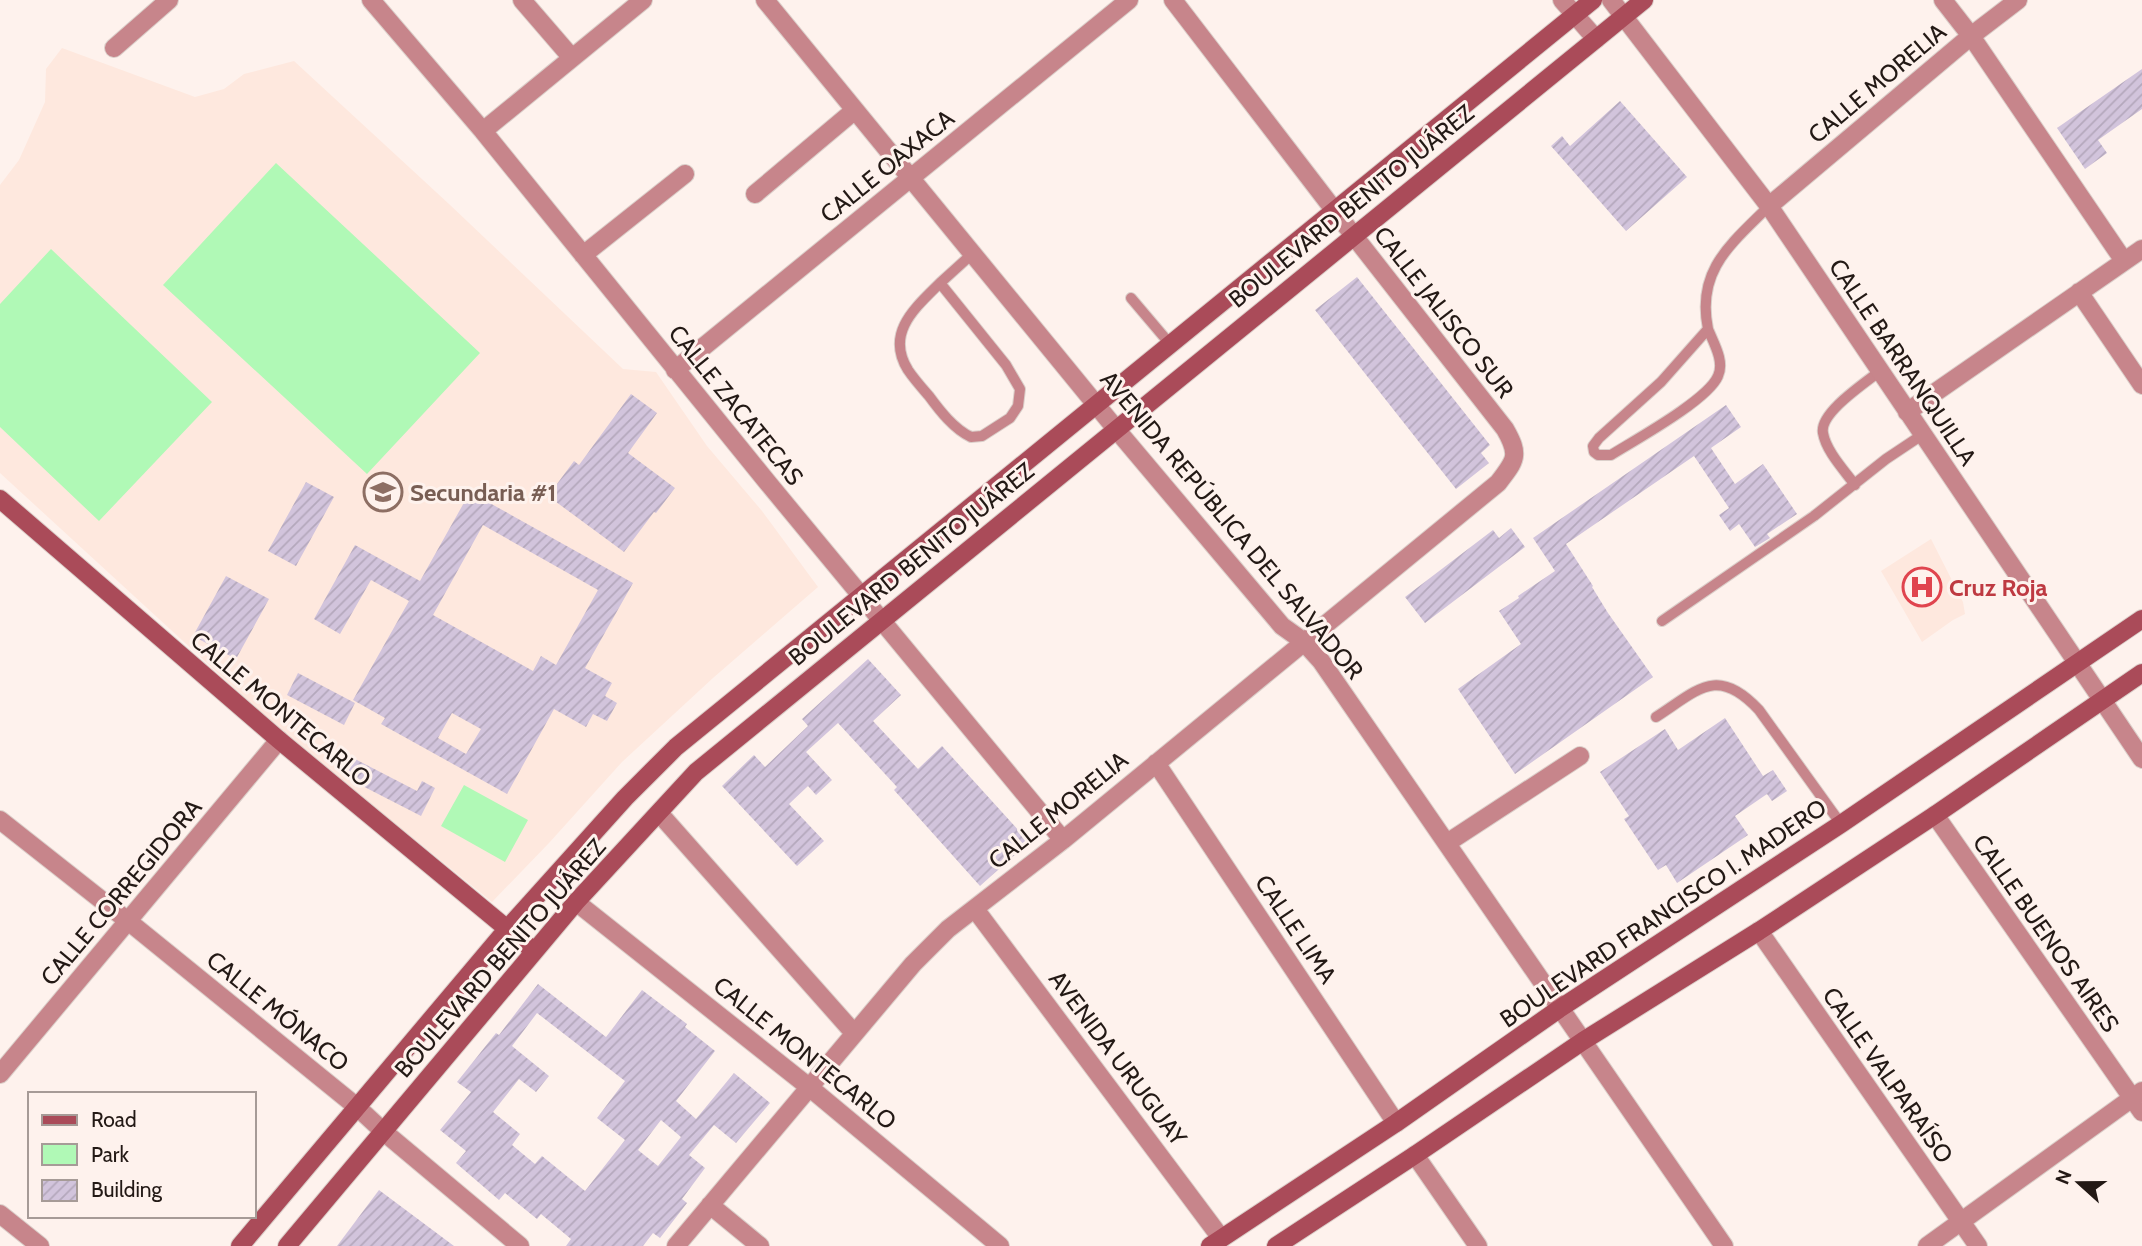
<svg xmlns="http://www.w3.org/2000/svg" width="2142" height="1246" font-family="Cabin,sans-serif">
<style>
.built{fill:#fee8de}
.park{fill:#b0f9b6}
.building{fill:url(#building-hatch);fill-rule:evenodd}
.lines{fill:none;stroke-linecap:round;stroke-linejoin:round}
.lane-casing{stroke:#dbcfca;stroke-width:12}
.street-casing{stroke:#dbcfca;stroke-width:20}
.secondary-casing{stroke:#dbcfca;stroke-width:20}
.lane{stroke:#c7858b;stroke-width:10}
.street{stroke:#c7858b;stroke-width:18}
.secondary{stroke:#aa4b59;stroke-width:18}
.labels{text-anchor:middle;dominant-baseline:central;stroke-width:6;stroke-linejoin:round;paint-order:stroke}
.street-label{font-size:24px;fill:#231915;stroke:#fef2ed}
.education-label{font-size:24px;font-weight:bold;fill:#785e54;stroke:#fef2ed;text-anchor:start}
.health-label{font-size:24px;font-weight:bold;fill:#be3a42;stroke:#fef2ed;text-anchor:start}
</style>
<defs>
<pattern id="building-hatch" width="6" height="6" patternUnits="userSpaceOnUse" patternTransform="scale(1.75)"><rect width="6" height="6" fill="#d2c4dc"/><path d="M-1 1l2-2M0 6l6-6M5 7l2-2" fill="none" stroke="#b4a8bc"/></pattern>
</defs>
<rect width="100%" height="100%" fill="#fef2ed"/>
<path class="built" d="M62,48l133,49 29,-8 20,-15 50,-13 155,143 174,165 33,3 51,74 55,65 56,76 -105,91 -91,84 -73,81 -57,59 -212,-172 -280,-257v-288l19,-25 26,-58 1,-33z
M1931,539l32,63 2,12 -12,6 -31,22 -41,-71z"/>
<path class="park" d="M276,163l204,190 -113,121 -204,-189z
M51,249l161,153 -113,119 -99,-94v-123z
M464,785l64,35 -23,42 -64,-36z"/>
<path class="building" d="M2142,69v40l-44,31 9,13 -22,16 -28,-41z
M1620,101l67,76 -61,54 -75,-85 11,-10 8,10z
M1357,277l133,168 -9,8 8,10 -33,26 -141,-179z
M631,394l26,19 -29,40 47,35 -19,25 -2,-1 -30,40 -76,-56 26,-35 5,4z
M1726,405l15,22 -30,21 24,36 28,-20 34,50 -30,20 3,4 -15,9 -16,-23 -9,7 -11,-16 10,-7 -35,-52 -128,88 27,42 -1,1 16,26 45,64 -138,97 -57,-85 63,-45 -22,-33 20,-13 -1,-2 37,-25 -22,-33z
M306,482l28,15 -38,69 -28,-15z
M470,492l163,91 -48,85 27,15 -7,13 12,7 -10,18 -14,-7 -7,13 -32,-18 -47,85 -126,-70 4,-6 -32,-18 56,-99 -38,-21 -31,54 -26,-15 41,-74 65,36zM483,525l115,65 -42,75 -15,-9 -8,15 -100,-56zM452,713l29,16 -15,25 -28,-16z
M1511,528l14,19 -100,76 -20,-26 88,-67 6,8z
M226,576l43,23 -33,60 -43,-23z
M868,659l33,36 -28,26 45,48 24,-23 87,96 -49,44 -86,-96 3,-3 -59,-64 -32,29 26,28 -16,15 -8,-9 -19,18 35,37 -27,25 -75,-80 32,-31 11,12 43,-41 -6,-7z
M298,673l57,30 -11,22 -57,-30z
M1725,718l38,58 10,-6 14,21 -15,10 -5,-7 -32,22 13,19 -71,48 -11,-18 -8,5 -34,-51 5,-3 -29,-44 65,-43 13,21z
M355,759l62,32 5,-10 13,7 -14,28 -76,-39z
M538,984l68,53 36,-47 45,34 -2,3 30,24 -39,50 20,18 38,-46 36,30 -34,40 -22,-18 -25,30 16,13 -23,31 5,4 -27,35 -7,-5 -10,13h-77l5,-7 -30,-25 -4,5 -32,-26 -6,7 -43,-37 10,-12 -26,-21 31,-38 -14,-10 39,-49 3,2zM537,1013l88,68 -28,37 28,22 -40,51 -43,-35 -7,8 -23,-19 8,-11 -27,-22 26,-33 17,13 13,-16 -37,-30zM661,1120l20,17 -23,29 -20,-16z
M379,1190l75,56h-117z"/>
<g class="lines">
<defs>
<path id="lane" d="M940,283c-25,25 -55,50 -32,87 6,9 14,18 21,26 11,15 25,33 42,41l11,-1 28,-18 8,-12 2,-17 -14,-24 -66,-82 32,-29
M1131,298l39,46
M1708,329c5,13 17,32 10,47 -10,24 -83,64 -107,79h-13l-4,-3 -1,-6 6,-8 62,-56 47,-53c-12,-59 23,-85 61,-123
M1855,485c-11,-15 -29,-34 -32,-52 -4,-20 42,-50 57,-62
M1662,621l152,-105 72,-57 36,-24
M1656,717c42,-27 61,-52 103,-7l82,114"/>
<path id="street" d="M371,0l112,131 285,352 295,357
M522,0l50,58
M765,0l351,429 166,197 21,15 18,20 403,585
M1562,0l34,39
M1611,0l158,206 373,553
M1943,0l28,36 153,225
M114,48l55,-48
M483,131l160,-131
M755,194l100,-84
M1769,206l202,-170 47,-36
M583,255l102,-81
M2079,292l63,93
M675,370l454,-370
M1907,412l235,-163
M1156,763l240,360
M659,813l195,220
M1935,815l207,297
M0,820l128,101 229,186 27,25 136,114
M1447,843l133,-87
M576,902l233,185 191,159
M975,909l246,329
M1759,931l219,315
M0,1074l279,-334
M1415,1155l63,91
M710,1205l50,41
M0,1214l40,32
M676,1246l237,-282 35,-35 115,-89 435,-357c18,-23 22,-28 7,-54l-151,-193 -181,-236
M1927,1246l215,-155"/>
<path id="secondary" d="M0,499l279,241 255,211
M240,1246l268,-318 117,-130 51,-51 917,-747
M287,1246l289,-344 120,-130 948,-772
M1210,1246l186,-123 163,-114 282,-185 301,-205
M1276,1246l139,-91 168,-114 176,-110 176,-116 207,-142"/>
</defs>
<use href="#lane" class="lane-casing"/>
<use href="#street" class="street-casing"/>
<use href="#secondary" class="secondary-casing"/>
<use href="#lane" class="lane"/>
<use href="#street" class="street"/>
<use href="#secondary" class="secondary"/>
</g>
<defs>
<symbol id="school-ring" viewBox="-11 -11 22 22"><circle r="9.5" fill="#fef2ed" stroke="#8d6e63" stroke-width="1.5"/><path d="M0-5L7-2L0 1L-7-2ZM-4 1L0 2.5L4 1V4Q0 6-4 4Z" fill="#8d6e63"/></symbol>
<symbol id="hospital-ring" viewBox="-11 -11 22 22"><circle r="9.5" fill="#fef2ed" stroke="#e0444e" stroke-width="1.5"/><path d="M-5-5h3v3.5h4V-5h3V5h-3V1.5h-4V5h-3Z" fill="#e0444e"/></symbol>
</defs>
<g fill-rule="evenodd">
<use href="#school-ring" x="361" y="470" width="44" height="44"/>
<use href="#hospital-ring" x="1900" y="565" width="44" height="44"/>
</g>
<g class="labels">
<g class="street-label">
<text transform="translate(1877 83) rotate(-40)">CALLE MORELIA</text>
<text transform="translate(887 166) rotate(-39)">CALLE OAXACA</text>
<text transform="translate(1351 206) rotate(-39)">BOULEVARD BENITO JUÁREZ</text>
<text transform="translate(1444 312) rotate(52)">CALLE JALISCO SUR</text>
<text transform="translate(1903 362) rotate(56)">CALLE BARRANQUILLA</text>
<text transform="translate(736 405) rotate(51)">CALLE ZACATECAS</text>
<text transform="translate(1232 525) rotate(50)">AVENIDA REPÚBLICA DEL SALVADOR</text>
<text transform="translate(911 564) rotate(-39)">BOULEVARD BENITO JUÁREZ</text>
<text transform="translate(281 709) rotate(40)">CALLE MONTECARLO</text>
<text transform="translate(1058 810) rotate(-39)">CALLE MORELIA</text>
<text transform="translate(121 892) rotate(-50)">CALLE CORREGIDORA</text>
<text transform="translate(1663 913) rotate(-34)">BOULEVARD FRANCISCO I. MADERO</text>
<text transform="translate(1296 929) rotate(56)">CALLE LIMA</text>
<text transform="translate(2046 933) rotate(55)">CALLE BUENOS AIRES</text>
<text transform="translate(500 958) rotate(-49)">BOULEVARD BENITO JUÁREZ</text>
<text transform="translate(278 1011) rotate(39)">CALLE MÓNACO</text>
<text transform="translate(805 1053) rotate(39)">CALLE MONTECARLO</text>
<text transform="translate(1118 1058) rotate(53)">AVENIDA URUGUAY</text>
<text transform="translate(1888 1075) rotate(55)">CALLE VALPARAÍSO</text>
</g>
<g class="education-label">
<text x="410" y="492">Secundaria #1</text>
</g>
<g class="health-label">
<text x="1949" y="587">Cruz Roja</text>
</g>
</g>
<rect x="28" y="1092" width="228" height="126" fill="#fef2ed" stroke="#a69b97" stroke-width="2"/>
<rect x="42" y="1115" width="35" height="10" fill="#aa4b59" stroke="#a69b97" stroke-width="2"/>
<text x="91" y="1127" font-size="21" fill="#231915">Road</text>
<rect x="42" y="1144" width="35" height="21" fill="#b0f9b6" stroke="#a69b97" stroke-width="2"/>
<text x="91" y="1162" font-size="21" fill="#231915">Park</text>
<rect x="42" y="1180" width="35" height="21" fill="url(#building-hatch)" stroke="#a69b97" stroke-width="2"/>
<text x="91" y="1197" font-size="21" fill="#231915">Building</text>
<g transform="translate(2079 1183) rotate(291)" stroke="#fef2ed" stroke-width="5" paint-order="stroke">
<path d="M0-5L12 26L0 18L-12 26Z" fill="#231915"/>
<text y="-10" font-size="19" font-weight="bold" text-anchor="middle" fill="#231915">N</text>
</g>
</svg>
